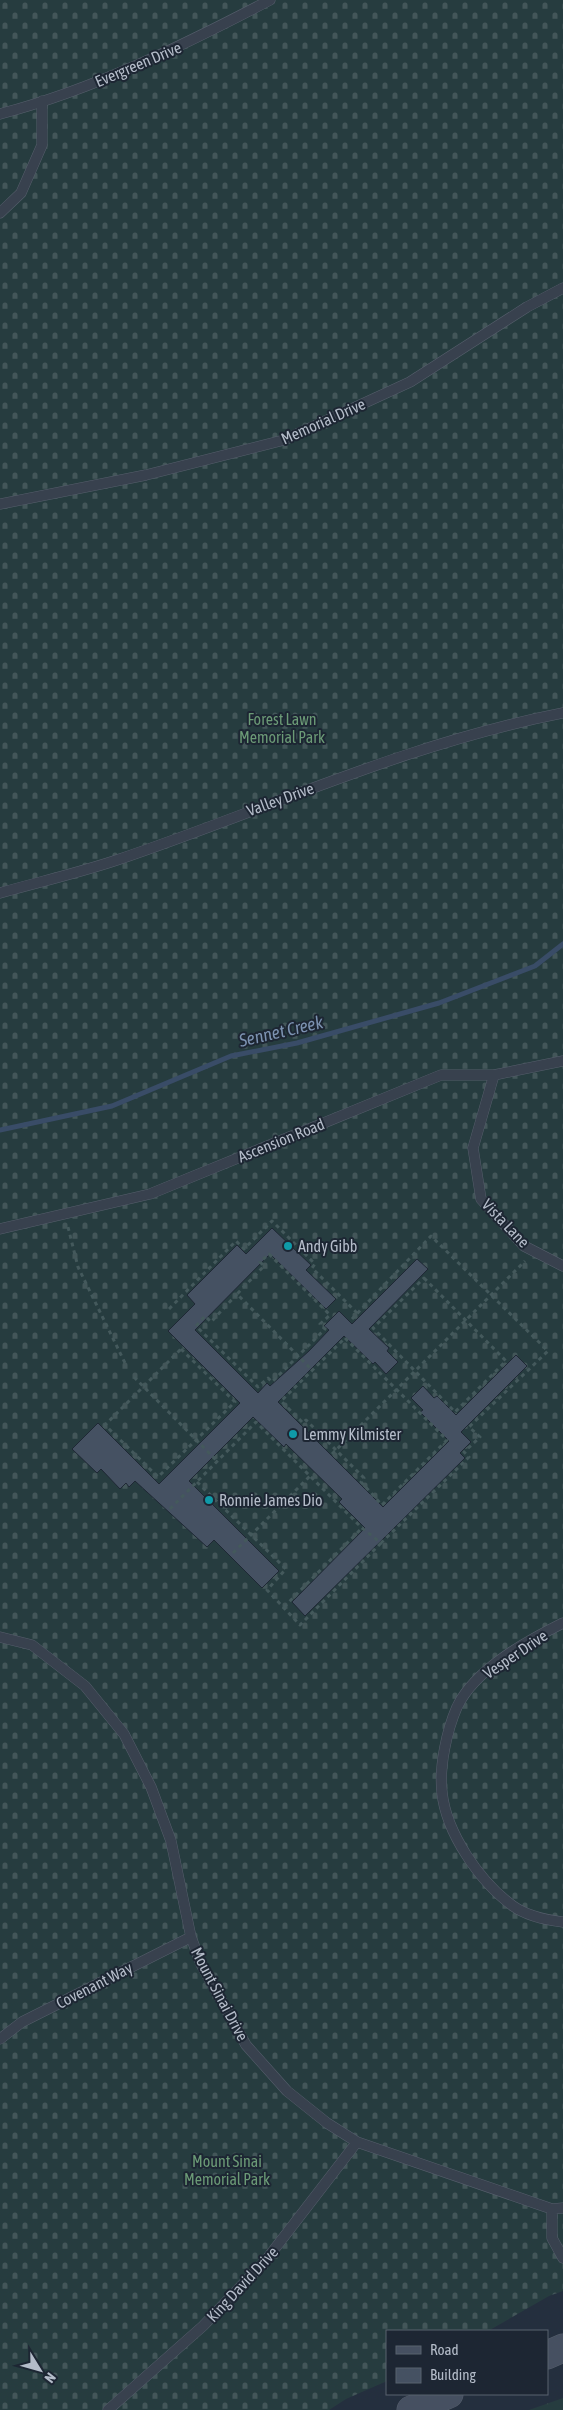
<svg xmlns="http://www.w3.org/2000/svg" width="563" height="2410" font-family="'Asap Condensed',sans-serif">
<style>
.cemetery{fill:url(#cemetery-stones)}
.park{fill:url(#park-crowns)}
.lines{fill:none;stroke-linecap:round;stroke-linejoin:round}
.stream{stroke:#394c67;stroke-width:5}
.building{fill:#455162;stroke:#1f2835}
.lane-casing{stroke:#565f6c;stroke-width:11}
.secondary-casing{stroke:#565f6c;stroke-width:29}
.path{stroke:#44595c;stroke-width:3;stroke-dasharray:4 4;stroke-linecap:butt}
.lane{stroke:#38414e;stroke-width:10}
.secondary{stroke:#465061;stroke-width:28}
.culture-dot{fill:#0f9aa8;stroke:#1d2633;stroke-width:2}
.labels{text-anchor:middle;dominant-baseline:central;stroke-width:4;stroke-linejoin:round;paint-order:stroke}
.street-label{font-size:16px;fill:#b4bcc9;stroke:#1d2633}
.park-label{font-size:16px;fill:#6b9a76;stroke:#1d2633}
.poi-label{font-size:16px;fill:#b4bcc9;stroke:#1d2633;text-anchor:start}
.water-label{font-size:18px;font-style:italic;fill:#7c92b1;stroke:#1d2633}
</style>
<defs>
<pattern id="cemetery-stones" width="16" height="16" patternUnits="userSpaceOnUse" patternTransform="scale(1.25)"><rect width="16" height="16" fill="#263c3f"/><path d="M2 7V4a2 2 0 0 1 4 0v3zM10 15v-3a2 2 0 0 1 4 0v3z" fill="#435659"/></pattern>
<pattern id="park-crowns" width="20" height="18" patternUnits="userSpaceOnUse" patternTransform="scale(1.25)"><rect width="20" height="18" fill="#263c3f"/><path d="M2 6a3 3 0 1 1 6 0M12 15a3 3 0 1 1 6 0" fill="none" stroke="#435659"/></pattern>
</defs>
<rect width="100%" height="100%" fill="#242f3e"/>
<path class="cemetery" d="M0,0h563v2291l-14,5 -61,35h-101v50l-41,18 -17,11h-329z"/>
<path class="park" d="M563,2398v12h-34z"/>
<g class="lines">
<path class="stream" d="M0,1130l112,-24 119,-50 66,-13 142,-40 96,-37 28,-22"/>
</g>
<path class="building" d="M272,1228l39,37 -5,5 30,29 -10,10 -56,-55 -75,76 63,63 9,-10 3,3 39,-35 20,-21 -5,-4 15,-15 13,13 65,-65 11,10 -59,60 20,19 -2,3 11,11 -12,12 -11,-12 -2,2 -29,-28 -66,66 105,105 66,-66 -29,-29 3,-2 -12,-12 12,-12 11,12 3,-2 19,19 60,-60 11,11 -66,66 10,10 -11,11 5,5 -160,158 -13,-14 73,-74 -26,-26 3,-3 -56,-55 -2,3 -31,-30 -64,64 90,90 -17,17 -48,-48 -7,7 -72,-66 -6,6 -3,-4 -6,6 -19,-20 -4,4 -25,-24 26,-26 61,61 81,-81 -72,-72 27,-27 -8,-9 50,-50 9,9z"/>
<g class="lines">
<defs>
<path id="lane" d="M0,114c95,-25 184,-69 270,-114
M0,213l21,-20 21,-48v-44
M0,504l146,-29 138,-35 126,-58 117,-75 36,-19
M0,893c39,-11 78,-20 117,-33 148,-50 291,-117 446,-147
M494,1075l-21,73 8,51 43,47 39,20
M0,1229l150,-35 291,-119h53l69,-14
M563,1623c-36,18 -88,46 -106,84 -10,23 -18,59 -15,85 4,41 38,90 71,114 14,10 33,14 50,16
M0,1637l32,8 53,41 39,48 27,53 20,54 20,96 10,27 45,81 41,46 40,32 30,19 195,67 11,-1
M0,2039l22,-17 169,-85
M552,2209v29l11,20
M108,2410l95,-84 63,-66 91,-118"/>
<path id="secondary" d="M547,2355l16,-7
M411,2410l38,-16"/>
</defs>
<use href="#lane" class="lane-casing"/>
<use href="#secondary" class="secondary-casing"/>
<path class="path" d="M68,1227l10,40 48,98
M424,1278l82,83 -51,51 -82,-84z
M237,1294l-26,28 -6,-6 -9,10 62,61 10,-9 4,4 53,-53 -5,-5 10,-9 -61,-61 -9,8 4,4 -27,28 75,76
M169,1309l67,-68 8,8 28,-28 43,43 -3,4 45,45
M345,1338l102,102 -65,65 -21,-23 3,-4 -58,-58 -3,3 -22,-22z
M181,1349l54,53 -77,75 -53,-52z
M134,1377l83,84
M332,1454l193,-193
M197,1482l89,87 -19,21 33,35 81,-82
M170,1509l86,-87 106,106 19,15 88,-86 -5,-5 16,-15 -11,-10 79,-76 -117,-115 -79,83
M233,1553l78,-78
M284,1607l78,-79"/>
<use href="#lane" class="lane"/>
<use href="#secondary" class="secondary"/>
</g>
<g class="culture-dot">
<circle cx="288" cy="1246" r="5"/>
<circle cx="293" cy="1434" r="5"/>
<circle cx="209" cy="1500" r="5"/>
</g>
<g class="labels">
<g class="street-label">
<text transform="translate(138 64) rotate(-23)">Evergreen Drive</text>
<text transform="translate(323 421) rotate(-24)">Memorial Drive</text>
<text transform="translate(280 799) rotate(-20)">Valley Drive</text>
<text transform="translate(281 1140) rotate(-22)">Ascension Road</text>
<text transform="translate(506 1223) rotate(46)">Vista Lane</text>
<text transform="translate(515 1654) rotate(-34)">Vesper Drive</text>
<text transform="translate(94 1985) rotate(-27)">Covenant Way</text>
<text transform="translate(220 1994) rotate(62)">Mount Sinai Drive</text>
<text transform="translate(242 2284) rotate(-47)">King David Drive</text>
</g>
<g class="park-label">
<text x="282" y="719">Forest Lawn<tspan x="282" dy="18">Memorial Park</tspan></text>
<text x="227" y="2161">Mount Sinai<tspan x="227" dy="18">Memorial Park</tspan></text>
</g>
<g class="poi-label">
<text x="298" y="1246">Andy Gibb</text>
<text x="303" y="1434">Lemmy Kilmister</text>
<text x="219" y="1500">Ronnie James Dio</text>
</g>
<g class="water-label">
<text transform="translate(281 1031) rotate(-13)">Sennet Creek</text>
</g>
</g>
<rect x="386" y="2330" width="162" height="65" fill="#1d2633" stroke="#59626f"/>
<rect x="396" y="2346" width="25" height="8" fill="#465061" stroke="#59626f"/>
<text x="430" y="2355" font-size="15" fill="#b4bcc9">Road</text>
<rect x="396" y="2368" width="25" height="15" fill="#455162" stroke="#59626f"/>
<text x="430" y="2380" font-size="15" fill="#b4bcc9">Building</text>
<g transform="translate(40 2370) rotate(127)" stroke="#1d2633" stroke-width="4" paint-order="stroke">
<path d="M0-4L9 19L0 12L-9 19Z" fill="#b4bcc9"/>
<text y="-8" font-size="14" font-weight="bold" text-anchor="middle" fill="#b4bcc9">N</text>
</g>
</svg>
